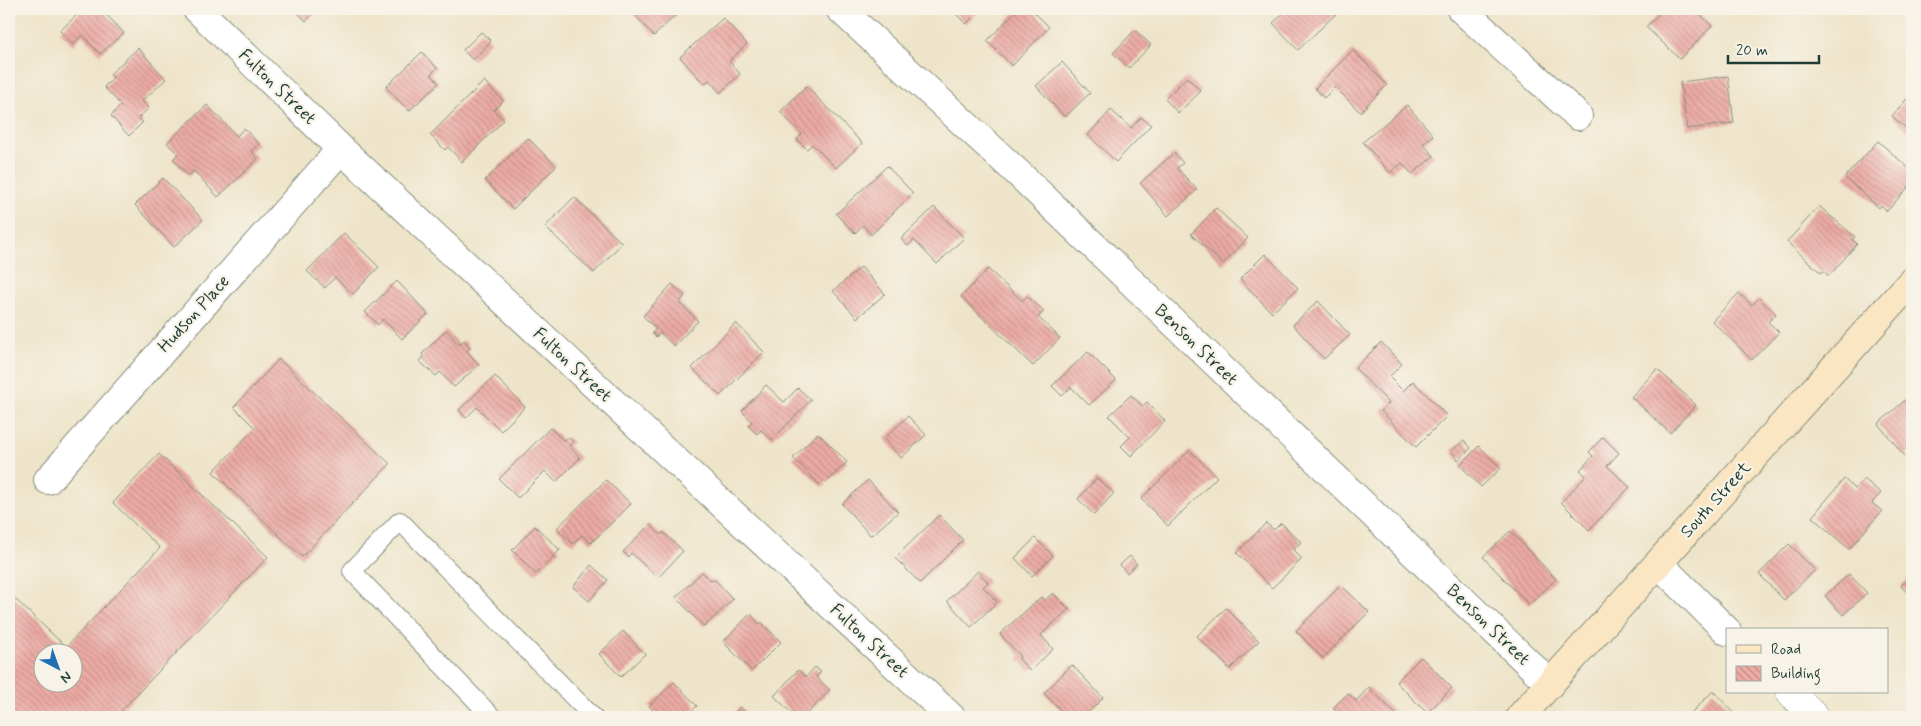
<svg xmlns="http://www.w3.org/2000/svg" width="1921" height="726" font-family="Mynerve,sans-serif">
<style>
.building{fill:url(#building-back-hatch);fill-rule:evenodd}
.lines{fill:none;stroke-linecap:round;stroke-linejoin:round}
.lane-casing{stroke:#86907e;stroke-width:20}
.street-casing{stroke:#86907e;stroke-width:30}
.secondary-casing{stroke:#86907e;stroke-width:30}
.lane{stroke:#fff;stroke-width:18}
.street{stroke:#fff;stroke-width:28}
.secondary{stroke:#fbe6c4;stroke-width:28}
.labels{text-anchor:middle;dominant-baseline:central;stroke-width:4.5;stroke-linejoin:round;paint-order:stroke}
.street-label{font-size:18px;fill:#1f3d34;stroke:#f7f3e8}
</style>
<defs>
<pattern id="building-back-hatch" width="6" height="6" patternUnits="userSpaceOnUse" patternTransform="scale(1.25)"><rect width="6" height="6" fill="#edaba5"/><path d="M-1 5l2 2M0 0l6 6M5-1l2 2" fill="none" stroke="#bf8c87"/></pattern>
</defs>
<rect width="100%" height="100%" fill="#f7f3e8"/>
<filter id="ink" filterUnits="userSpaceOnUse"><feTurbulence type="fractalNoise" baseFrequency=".02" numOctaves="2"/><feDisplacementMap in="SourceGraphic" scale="10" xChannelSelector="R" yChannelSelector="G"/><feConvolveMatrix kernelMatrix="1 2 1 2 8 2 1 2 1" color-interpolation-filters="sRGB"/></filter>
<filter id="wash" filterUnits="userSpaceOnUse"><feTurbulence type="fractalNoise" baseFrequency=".0096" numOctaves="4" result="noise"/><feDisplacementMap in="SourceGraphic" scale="20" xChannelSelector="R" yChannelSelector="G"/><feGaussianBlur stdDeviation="1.12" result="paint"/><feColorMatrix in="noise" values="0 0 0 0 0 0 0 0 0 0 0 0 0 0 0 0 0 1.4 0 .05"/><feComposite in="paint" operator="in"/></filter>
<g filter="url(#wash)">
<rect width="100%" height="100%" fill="#eee4c9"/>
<g id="blocks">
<path class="building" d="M83,9h18l23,24 -24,21 -18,-19 -9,10 -13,-14z
M294,9h24l-12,12z
M636,9h46l-28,27 -22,-24z
M951,9h30l-15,15z
M1018,9h13l18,18 -37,39 -25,-25z
M1288,9h48l3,2 -41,39 -25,-27z
M1663,9h32l17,17 -32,33 -34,-32z
M723,18l24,26 -18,17 11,13 -20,19 -11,-13 -5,4 -24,-27z
M1135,30l16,15 -22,23 -16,-15z
M481,32l10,9 -18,19 -10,-10z
M138,48l28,31 -24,22 7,7 -11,10 5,4 -14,14 -18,-20 10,-11 -17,-18 9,-9 -3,-4z
M1353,50l34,35 -27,27 -25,-25 -11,11 -9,-10z
M422,52l15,16 -6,6 8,9 -30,28 -23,-24z
M1062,62l28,31 -25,24 -29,-31z
M1728,76l6,47 -47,6 -7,-47z
M1187,77l14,14 -23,22 -13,-14z
M484,81l19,20 -9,9 10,10 -42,42 -14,-15 -3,3 -15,-15z
M806,86l56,57 -26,25 -24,-24 -5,5 -10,-10 5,-5 -22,-22z
M1912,93v41l-20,-18z
M207,105l30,31 7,-8 15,16 -8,7 7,8 -40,38 -24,-26 -5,5 -16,-17 5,-5 -11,-11z
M1407,105l26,30 -10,9 11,12 -22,18 -10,-11 -12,10 -27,-31z
M1111,110l20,18 10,-11 10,8 -35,37 -28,-27z
M528,138l28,28 -43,43 -28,-29z
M1878,141l34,30 -2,4 2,2v6l-25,28 -6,-6 -2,3 -34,-31z
M1174,153l9,10 -6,5 20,22 -29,26 -28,-33z
M887,166l26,27 -42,42 -8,-10 -8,8 -19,-19z
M163,178l40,42 -29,27 -39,-42z
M574,197l48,46 -28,30 -49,-46z
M1819,206l36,31 -3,3 5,4 -28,32 -6,-5 -2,2 -34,-31z
M934,207l30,31 -27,26 -23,-24 -6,6 -7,-7z
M1216,208l32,30 -25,26 -32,-30z
M344,233l35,34 -26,27 -18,-17 -10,11 -18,-17z
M1265,254l33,34 -26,25 -32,-34z
M861,267l24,27 -28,24 -24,-27z
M988,269l34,32 5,-5 17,15 -6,6 22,21 -27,28 -72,-69z
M397,281l31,33 -26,25 -19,-20 -5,6 -13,-13z
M672,284l13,12 -6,7 19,18 -24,25 -14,-13 -4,4 -4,-4 4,-4 -13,-13z
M1739,293l13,12 7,-7 17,16 -8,8 11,10 -27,28 -40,-39z
M1318,301l32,34 -26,24 -31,-34z
M736,323l28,29 -44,44 -28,-28z
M446,330l13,15 5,-5 6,8 -3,3 12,14 -25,22 -14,-15 -4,4 -17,-15 5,-4 -2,-3z
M1381,342l21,22 -13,13 14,14 10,-10 34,35 -31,31 -35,-36 8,-8 -34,-35z
M1088,352l28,28 -27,25 -18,-18 -9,9 -10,-10z
M279,359l111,105 -88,93 -89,-85 42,-44 -21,-21z
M1657,369l39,36 -26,28 -39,-36z
M495,376l30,31 -24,24 -24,-24 -11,11 -7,-8z
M766,385l18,17 14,-14 13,12 -39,40 -11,-10 -4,4 -9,-8 4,-4 -10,-11z
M1912,394v60l-2,-3 -5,5 -27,-32z
M1131,395l12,11 4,-4 18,19 -34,35 -10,-10 9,-9 -21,-21z
M908,416l18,19 -25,23 -17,-19z
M550,428l14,13 4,-4 5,5 -4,4 11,12 -24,24 -11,-11 -27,27 -19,-19z
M818,433l29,29 -25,25 -29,-29z
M1603,437l16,16 -12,13 23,21 -41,43 -28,-28 25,-26 -6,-6 13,-14 -4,-4z
M1464,440l7,8 -13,12 -7,-9z
M1479,446l22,22 -20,19 -21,-22z
M1190,450l27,27 -49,49 -27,-27z
M159,454l109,103 -153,160h-106v-112l5,-7 52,49 94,-99 -47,-45zM42,654h30v30h-30z
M1097,478l17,15 -20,22 -16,-16z
M1844,479l11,10 9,-10 17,14 -9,10 10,8 -33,38 -37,-32z
M606,480l25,24 -40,39 -9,-8 -9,9 -16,-16z
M868,480l30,32 -25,22 -3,1 -28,-31z
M939,515l24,25 -43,43 -25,-25z
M1266,523l8,7 7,-7 20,19 -8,8 9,9 -30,29 -35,-35z
M650,524l11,11 2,-3 20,19 -25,27 -27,-25 -3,4 -5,-5z
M535,526l25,24 -24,24 -24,-24z
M1510,531l46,48 -27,26 -46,-48z
M1035,538l18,18 -21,20 -17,-18z
M1789,544l26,26 -31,30 -25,-26z
M1130,556l7,8 -10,9 -7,-8z
M591,565l17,15 -19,21 -16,-14z
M978,571l10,11 -5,5 14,15 -26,25 -24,-26z
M702,572l7,7 7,2 17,18 -29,28 -28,-30z
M1849,574l18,19 -24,22 -18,-19z
M1912,575v23l-11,-12z
M1341,585l28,27 -46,46 -27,-27z
M1053,593l16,16 -28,26 12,14 -23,22 -11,-12 1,-4 -20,-21 41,-37 3,4z
M1226,608l33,33 -29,28 -33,-33z
M750,614l9,10 2,-2 20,20 -29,29 -29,-29z
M623,631l22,23 -24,23 -22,-23z
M1421,657l31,31 -25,25 -31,-31z
M1072,665l31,33 -19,19h-16l-24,-24z
M815,667l6,5 -5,5 14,13 -26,27h-8l-22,-21 24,-26 8,7z
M674,682l23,24 -12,11h-25l-11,-11z
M1369,687l30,30h-58l-8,-9 15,-15 8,8z
M1713,691l25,26h-51z
M740,707l11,10h-21z"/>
</g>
</g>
<g filter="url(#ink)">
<use href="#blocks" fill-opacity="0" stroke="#86907e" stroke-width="1"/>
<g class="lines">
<defs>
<path id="lane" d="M492,717l-140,-146 48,-50 193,196"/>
<path id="street" d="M197,9l144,140 610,568
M840,9l179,165 531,510
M1461,9l117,107
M48,480l293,-331
M1659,564l68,67
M1790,692l25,25"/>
<path id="secondary" d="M1520,717l392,-436"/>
</defs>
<use href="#lane" class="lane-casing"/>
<use href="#street" class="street-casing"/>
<use href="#secondary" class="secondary-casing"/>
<use href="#lane" class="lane"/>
<use href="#street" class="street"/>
<use href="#secondary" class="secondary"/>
</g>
</g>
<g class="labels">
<g class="street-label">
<text transform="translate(277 87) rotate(44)">Fulton Street</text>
<text transform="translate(194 314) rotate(-48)">Hudson Place</text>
<text transform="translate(1196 345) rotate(44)">Benson Street</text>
<text transform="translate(572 365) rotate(43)">Fulton Street</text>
<text transform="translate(1716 500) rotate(-48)">South Street</text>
<text transform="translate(1488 625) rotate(44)">Benson Street</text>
<text transform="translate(869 641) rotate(43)">Fulton Street</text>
</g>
</g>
<rect width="1921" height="726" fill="none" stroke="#f7f3e8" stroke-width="30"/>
<rect x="1726" y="628" width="162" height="65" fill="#f7f3e8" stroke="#a1aaa0"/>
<rect x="1736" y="645" width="25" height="8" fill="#fbe6c4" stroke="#a1aaa0"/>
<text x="1771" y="654" font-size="15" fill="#1f3d34">Road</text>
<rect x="1736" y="666" width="25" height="15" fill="url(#building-back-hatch)" stroke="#a1aaa0"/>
<text x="1771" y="678" font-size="15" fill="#1f3d34">Building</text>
<g transform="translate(58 668) rotate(139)"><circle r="24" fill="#f7f3e8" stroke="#a1aaa0"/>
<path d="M0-4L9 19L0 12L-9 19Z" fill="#1f6fb2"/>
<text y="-8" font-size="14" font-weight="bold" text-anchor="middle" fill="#1f3d34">N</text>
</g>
<path d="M1728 55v8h91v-8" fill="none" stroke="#1f3d34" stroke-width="2.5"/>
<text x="1736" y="55" font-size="15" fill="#1f3d34" stroke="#f7f3e8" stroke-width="4" paint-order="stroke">20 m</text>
</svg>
